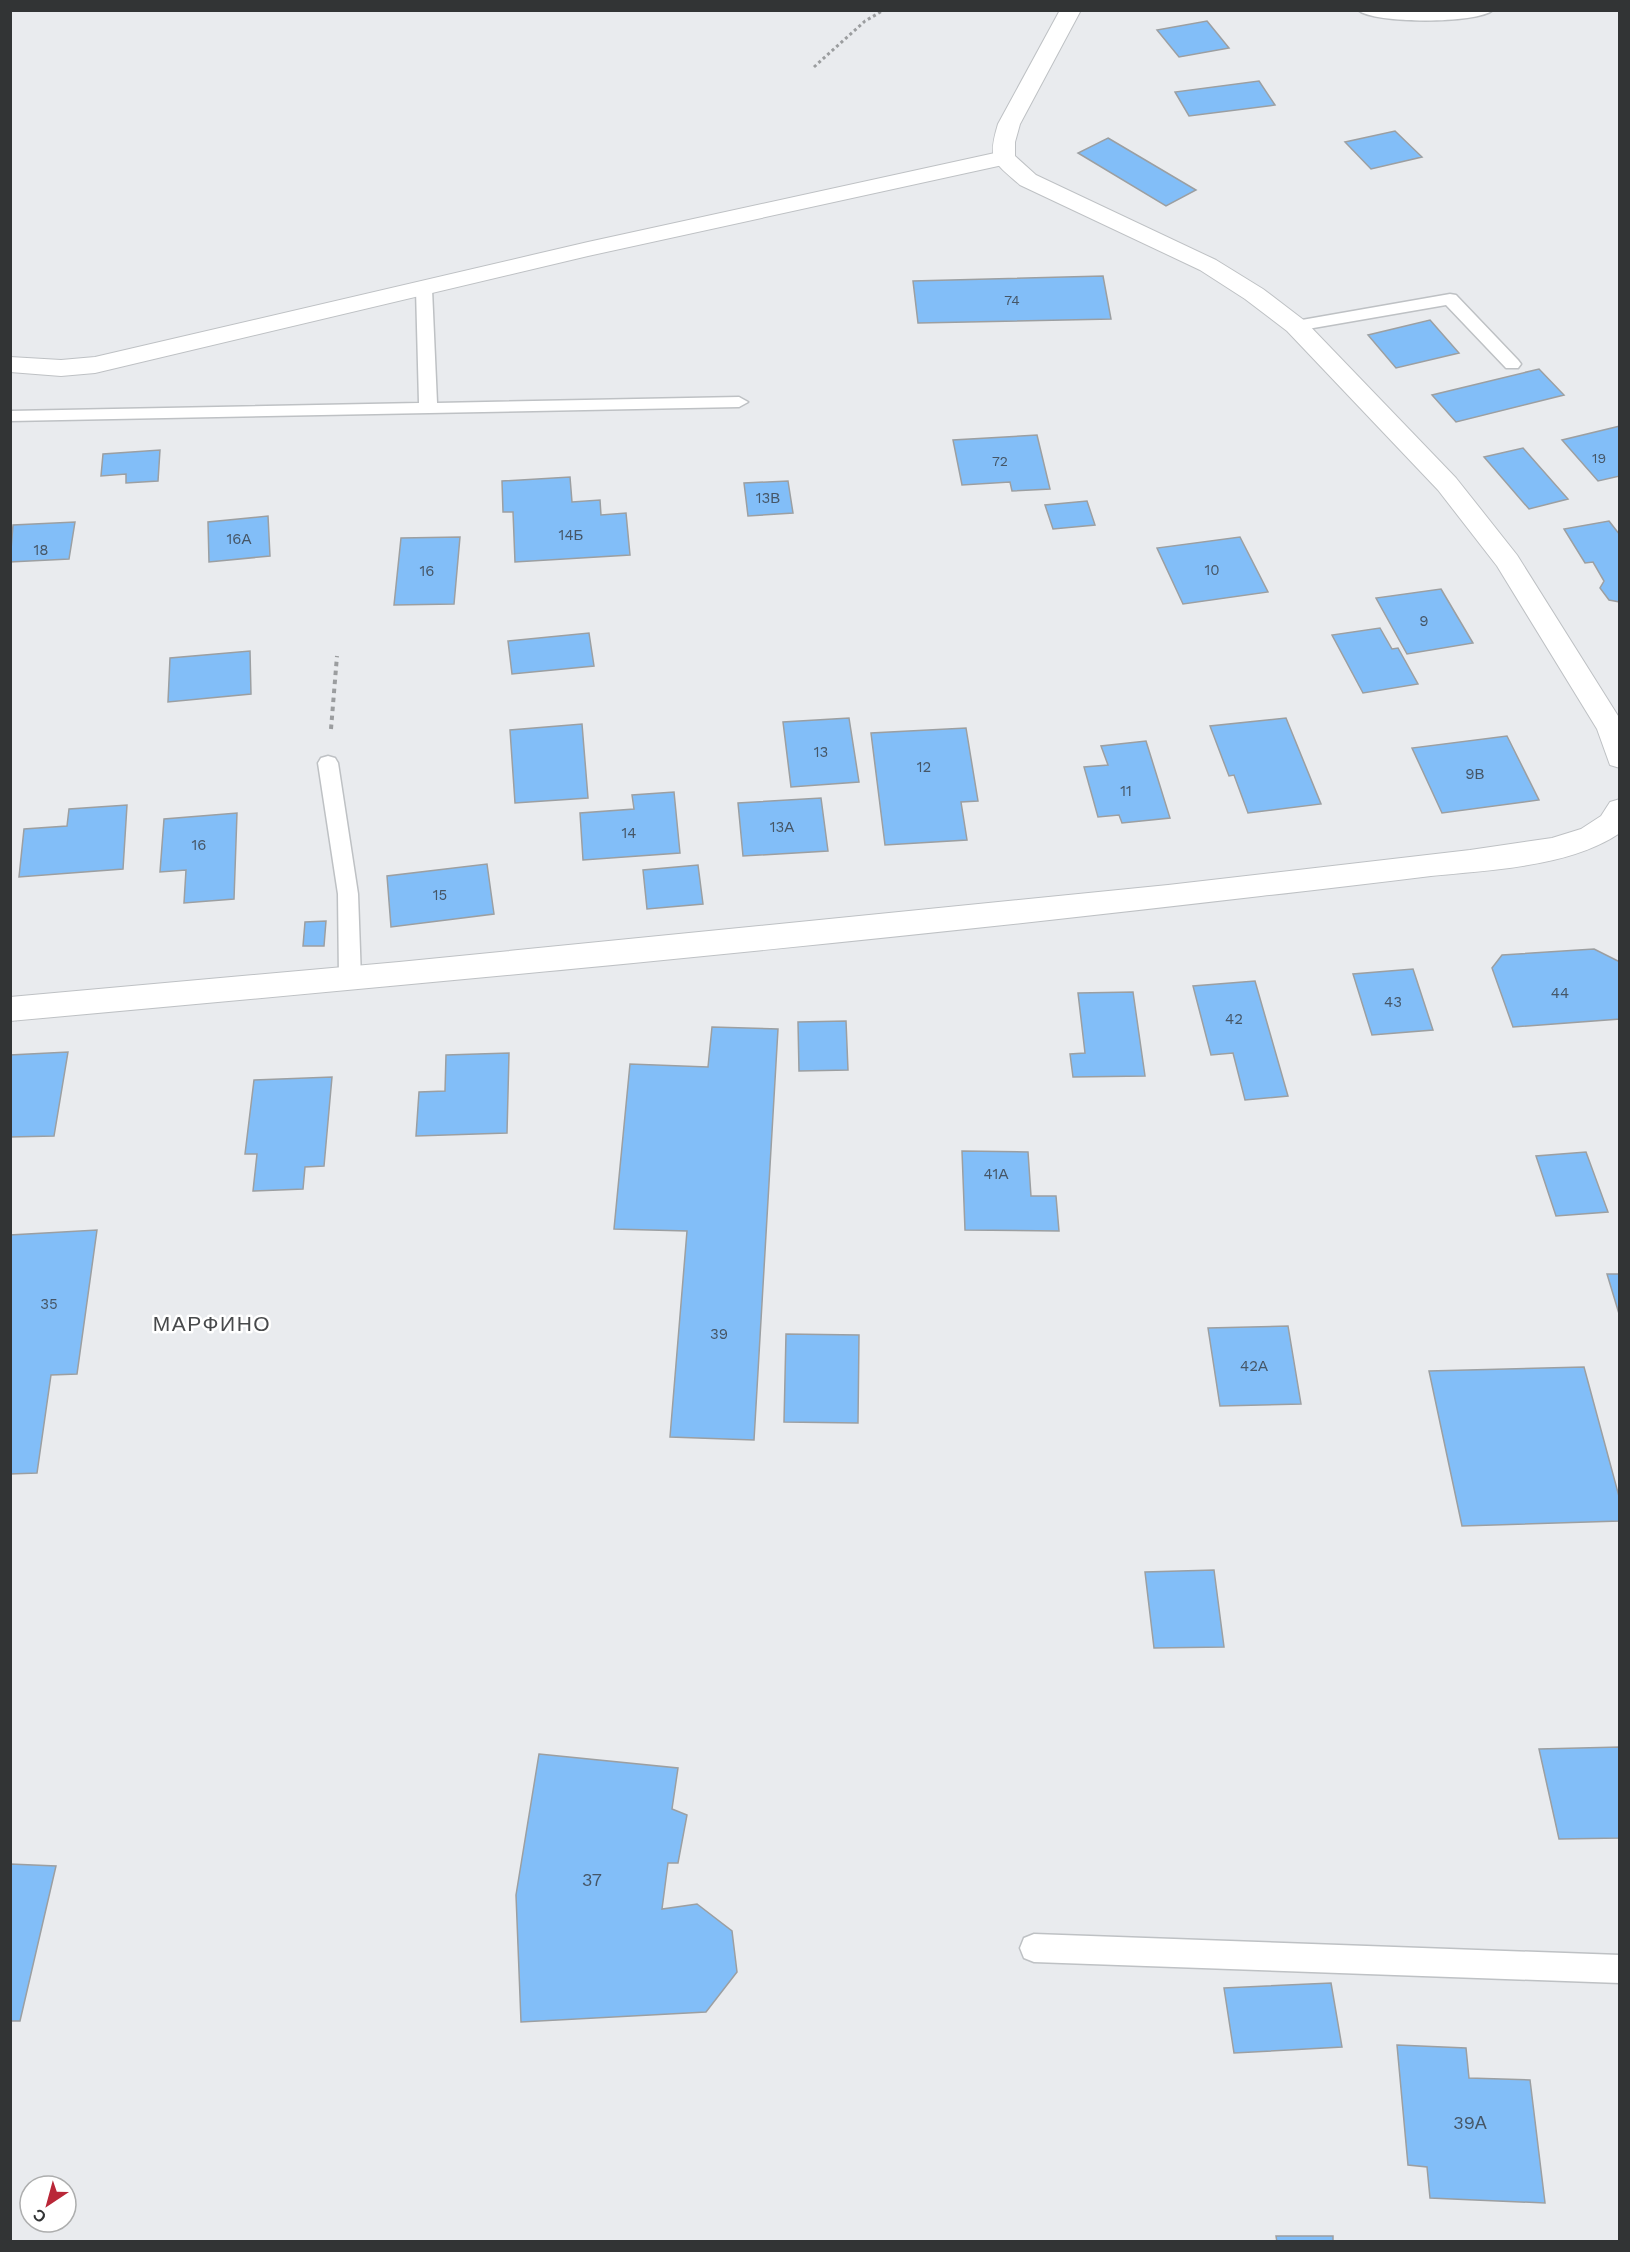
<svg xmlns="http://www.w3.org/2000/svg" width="1630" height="2252" font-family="'Work Sans',sans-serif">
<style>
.building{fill:#82bef8;stroke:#9c9fa1;stroke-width:1.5}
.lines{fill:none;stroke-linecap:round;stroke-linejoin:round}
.service-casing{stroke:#bec1c4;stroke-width:3}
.minor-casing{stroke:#bec1c4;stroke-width:2}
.tertiary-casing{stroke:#bec1c4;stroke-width:2}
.path-far1{stroke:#9b9d9f;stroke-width:3;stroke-dasharray:3 3;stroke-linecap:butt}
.path{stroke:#9b9d9f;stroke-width:4;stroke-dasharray:4.5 4.5;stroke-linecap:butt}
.service{fill:#fff;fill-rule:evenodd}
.minor{fill:#fff;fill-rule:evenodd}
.tertiary{fill:#fff;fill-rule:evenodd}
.labels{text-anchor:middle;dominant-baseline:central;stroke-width:5;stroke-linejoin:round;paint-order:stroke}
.far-number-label{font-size:14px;fill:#465666}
.number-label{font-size:15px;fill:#465666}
.near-number-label{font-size:18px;fill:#465666}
.quarter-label{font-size:21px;letter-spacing:1.5px;fill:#484a4c;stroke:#fff}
</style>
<rect width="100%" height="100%" fill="#e9ebee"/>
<path class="building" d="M1207,21l22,27 -50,9 -22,-27z
M1259,81l16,24 -86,11 -14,-24z
M1395,131l27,26 -51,12 -26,-27z
M1108,138l88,52 -30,16 -88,-53z
M1103,276l8,43 -193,4 -5,-42z
M1430,320l29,33 -63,15 -28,-33z
M1539,369l25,26 -108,27 -24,-27z
M1620,426v50l-22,5 -36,-41z
M1037,435l13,54 -38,2 -2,-9 -48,3 -9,-45z
M1523,448l45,51 -39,10 -45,-52z
M160,450l-2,31 -32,2v-9l-25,2 2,-22z
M570,477l2,25 28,-2 1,15 25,-2 4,42 -115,7 -2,-50h-10l-1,-31z
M788,481l5,32 -45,3 -4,-33z
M1087,501l8,24 -42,4 -8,-24z
M268,516l2,40 -61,6 -1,-40z
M1609,521l11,14v67l-11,-2 -9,-12 4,-7 -11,-19 -8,1 -21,-34z
M75,522l-6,37 -59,3 3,-37z
M460,537l-6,67 -60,1 7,-67z
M1240,537l28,55 -85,12 -26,-56z
M1441,589l32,54 -66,11 -31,-56z
M1380,628l12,21 6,-1 20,36 -55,9 -31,-58z
M589,633l5,33 -82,8 -4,-33z
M250,651l1,43 -83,8 2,-44z
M849,718l10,64 -68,5 -8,-65z
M1286,718l35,86 -73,9 -14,-38 -5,1 -19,-50z
M582,724l6,74 -73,5 -5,-73z
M966,728l12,73 -17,1 6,38 -82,5 -14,-112z
M1507,736l32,64 -97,13 -30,-65z
M1146,741l24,77 -48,5 -3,-8 -21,2 -14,-50 24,-2 -7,-19z
M674,792l6,61 -97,7 -3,-47 54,-4 -2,-14z
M821,798l7,53 -85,5 -5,-53z
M127,805l-4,64 -104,8 5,-48 43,-3 2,-17z
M237,813l-3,86 -50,4 2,-33 -26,2 4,-53z
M487,864l7,50 -103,13 -4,-51z
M698,865l5,39 -56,5 -4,-39z
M326,921l-2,25h-21l2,-24z
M1594,949l26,13v57l-107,8 -21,-59 10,-13z
M1413,969l20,61 -61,5 -19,-61z
M1255,981l33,115 -43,4 -12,-47 -22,2 -18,-69z
M1133,992l12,84 -72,1 -3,-23 15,-1 -7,-60z
M846,1021l2,49 -49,1 -1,-49z
M712,1027l66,2 -24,411 -84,-3 17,-206 -73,-2 16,-165 78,3z
M68,1052l-14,84 -44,1v-82z
M509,1053l-2,80 -91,3 3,-44 26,-1 1,-36z
M332,1077l-8,89 -19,1 -2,22 -50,2 4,-37h-12l9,-74z
M962,1151l66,1 3,44h25l3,35 -94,-1z
M1586,1152l22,60 -52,4 -20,-60z
M97,1230l-20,144 -26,1 -14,98 -27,1v-239z
M1607,1274h13v43z
M1288,1326l13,78 -81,2 -12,-78z
M786,1334l73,1 -1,88 -74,-1z
M1584,1367l36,133v21l-158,5 -33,-155z
M1214,1570l10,77 -70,1 -9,-76z
M1620,1747v91l-61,1 -20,-90z
M539,1754l139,14 -6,41 15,6 -9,48h-10l-6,46 35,-5 35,27 5,41 -31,40 -185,10 -5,-127z
M10,1864l46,2 -36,155h-10z
M1331,1983l11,64 -108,6 -10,-65z
M1397,2045l69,3 3,30 61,2 15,123 -115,-5 -3,-31 -19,-2z
M1276,2236h57v6h-56z"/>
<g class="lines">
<defs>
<path id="service" d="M1358,10h135c-16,14 -119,14 -135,0z
M424,284l8,5 5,114 302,-6 9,5 -9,5 -729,14v-10l409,-8 -3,-114z
M1450,294l6,1 62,65 3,4 -3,4h-12l-60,-63 -150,26 -8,-5 8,-5z
M328,756l7,2 3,5 20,131 3,85 -3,6 -8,2 -8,-2 -3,-6 -1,-85 -20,-131 3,-5z
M1034,1934l586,21v28l-586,-21 -10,-4 -4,-10 4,-10z"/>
<path id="minor" d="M1004,151l8,2 3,5 -3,5 -424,93 -493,117 -34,3 -51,-4v-15l51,3 34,-3 493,-115z"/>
<path id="tertiary" d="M1060,10h21l-61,114 -5,18v14l21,19 180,85 47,29 42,32 151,157 61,77 103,164v49l-10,-3 -13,-36 -100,-163 -59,-76 -151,-159 -42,-32 -45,-29 -180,-85c-27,-24 -33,-24 -22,-61z
M1620,799v34c-50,34 -130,37 -189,43 -57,7 -114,14 -170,20 -416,49 -834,87 -1251,125v-24l389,-35 769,-77 302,-35 82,-12 29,-9 20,-13 9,-14z"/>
</defs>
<use href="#service" class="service-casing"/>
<use href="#minor" class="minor-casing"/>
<use href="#tertiary" class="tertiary-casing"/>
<path class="path-far1" d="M814,67l51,-46 19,-11"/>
<path class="path" d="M331,729l6,-73"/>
<use href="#service" class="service"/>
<use href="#minor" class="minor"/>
<use href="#tertiary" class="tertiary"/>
</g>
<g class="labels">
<g class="far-number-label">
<text x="1012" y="300">74</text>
<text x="1599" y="458">19</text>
<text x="1000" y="461">72</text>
</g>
<g class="number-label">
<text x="768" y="498">13В</text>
<text x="571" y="535">14Б</text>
<text x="239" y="539">16А</text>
<text x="41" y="550">18</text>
<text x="1212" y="570">10</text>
<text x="427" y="571">16</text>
<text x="1424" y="621">9</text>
<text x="821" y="752">13</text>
<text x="924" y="767">12</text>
<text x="1475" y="774">9В</text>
<text x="1126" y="791">11</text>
<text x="782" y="827">13А</text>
<text x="629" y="833">14</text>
<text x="199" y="845">16</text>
<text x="440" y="895">15</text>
<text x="1560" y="993">44</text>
<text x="1393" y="1002">43</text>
<text x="1234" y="1019">42</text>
<text x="996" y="1174">41А</text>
<text x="49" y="1304">35</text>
<text x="719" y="1334">39</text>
<text x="1254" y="1366">42А</text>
</g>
<g class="near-number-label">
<text x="592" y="1879">37</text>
<text x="1470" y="2122">39А</text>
</g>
<g class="quarter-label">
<text x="212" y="1323">МАРФИНО</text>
</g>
</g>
<rect width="1630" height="2252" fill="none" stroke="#323435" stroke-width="24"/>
<g transform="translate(48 2204) rotate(216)"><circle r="28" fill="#ffffff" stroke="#adaeae" stroke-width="1.5"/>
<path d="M0-4.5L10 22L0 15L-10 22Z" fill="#b92738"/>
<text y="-9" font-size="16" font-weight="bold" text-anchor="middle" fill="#323435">С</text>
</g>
</svg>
